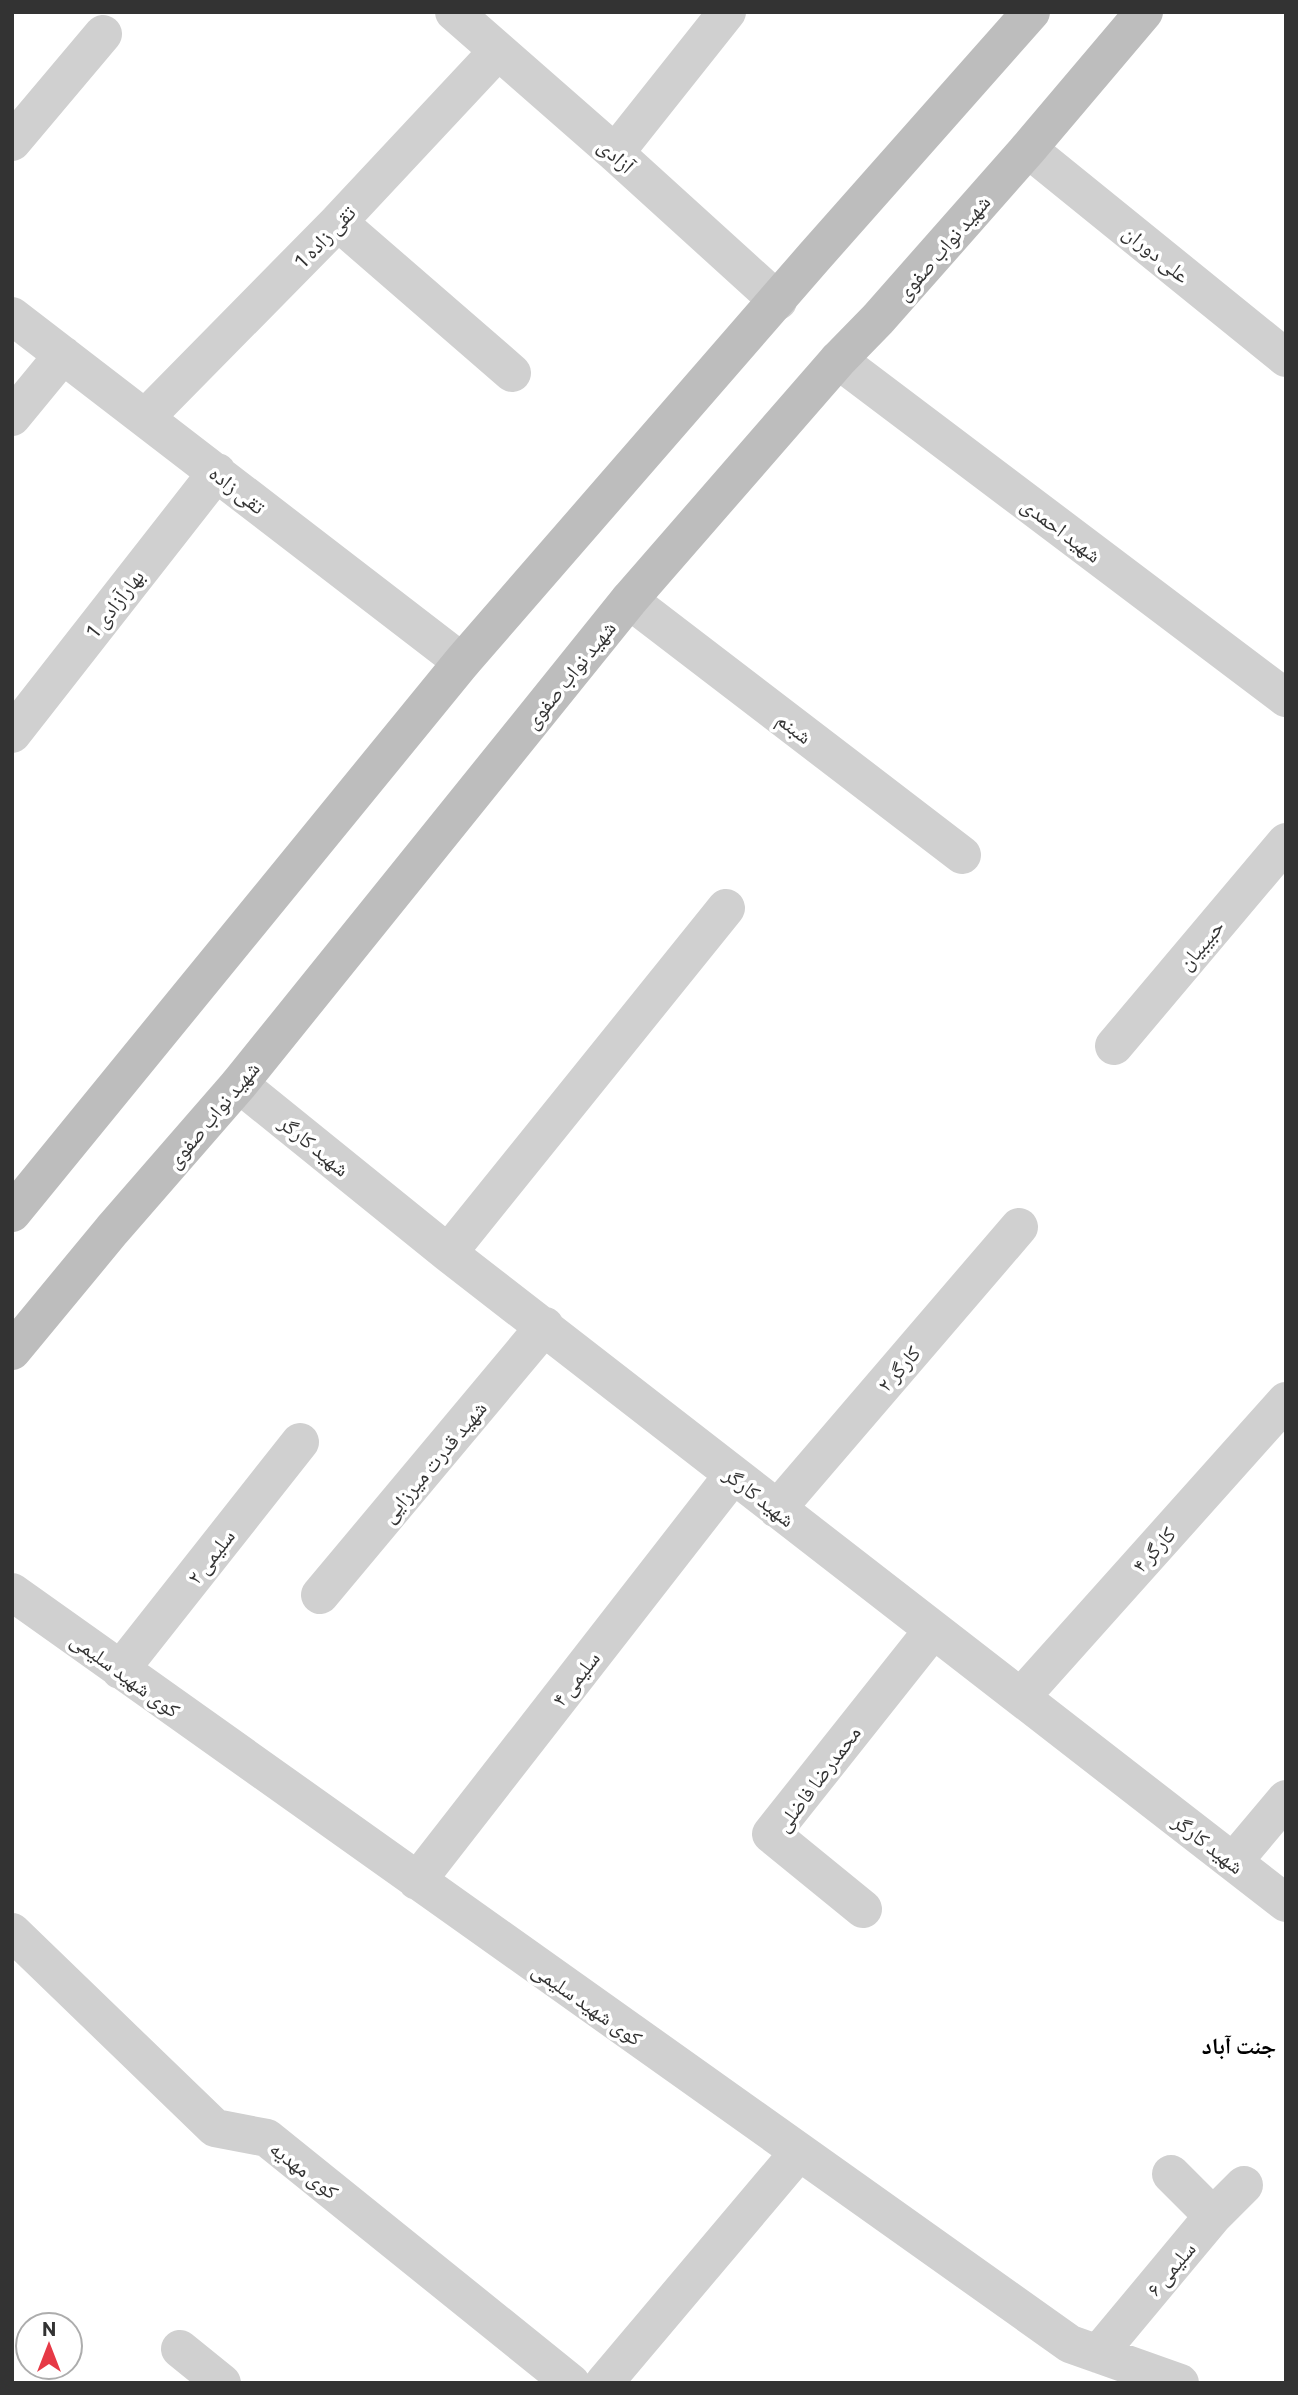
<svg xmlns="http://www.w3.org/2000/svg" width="1298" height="2395" font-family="Commissioner,'Noto Naskh Arabic',sans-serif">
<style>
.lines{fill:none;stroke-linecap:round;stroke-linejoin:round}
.street{stroke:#d0d0d0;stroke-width:38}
.secondary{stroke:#bdbdbd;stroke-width:38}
.labels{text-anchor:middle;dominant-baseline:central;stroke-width:7;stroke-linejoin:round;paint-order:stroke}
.street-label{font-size:21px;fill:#333;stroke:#fff}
.neighbourhood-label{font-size:23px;font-weight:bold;fill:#000;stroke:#fff}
</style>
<rect width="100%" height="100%" fill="#fff"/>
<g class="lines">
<path class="street" d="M454,12l161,141 163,148
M12,142l91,-108
M1028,149l258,209
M615,153l112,-141
M338,222l174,151
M12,316l450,346
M838,360l448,338
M12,417l51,-62
M145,418l193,-196 160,-171
M629,600l333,255
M12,734l205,-262
M1114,1046l172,-204
M239,1084l209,169 838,650
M448,1253l278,-345
M777,1509l242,-282
M12,1592l1058,752 110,39
M320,1595l225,-269
M120,1670l180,-228
M1021,1697l265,-296
M1233,1862l53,-63
M417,1881l316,-406
M863,1909l-92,-75 162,-204
M12,1932l203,196 52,10 304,245
M1171,2174l42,42
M180,2349l42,34
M1098,2354l115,-138 31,-31
M604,2383l195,-231"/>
<path class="secondary" d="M12,1213l450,-551 352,-405 217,-245
M12,1351l100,-121 127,-146 390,-484 209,-240 40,-41 150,-170 116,-137"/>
</g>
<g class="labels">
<g class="street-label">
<text transform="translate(617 155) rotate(42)">آزادی</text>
<text transform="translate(324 236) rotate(-46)">تقی زاده 1</text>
<text transform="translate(942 247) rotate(-49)">شهید نواب صفوی</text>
<text transform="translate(1157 253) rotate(39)">علی دوران</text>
<text transform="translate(238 489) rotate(38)">تقی زاده</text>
<text transform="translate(1062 529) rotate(37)">شهید احمدی</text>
<text transform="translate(114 603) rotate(-52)">بهارآزادی 1</text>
<text transform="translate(569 674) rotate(-51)">شهید نواب صفوی</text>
<text transform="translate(795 727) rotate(37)">شبنم</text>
<text transform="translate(1200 944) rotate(-50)">حبیبیان</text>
<text transform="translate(212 1114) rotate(-50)">شهید نواب صفوی</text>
<text transform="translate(315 1145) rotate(39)">شهید کارگر</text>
<text transform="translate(898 1368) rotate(-49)">کارگر ۲</text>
<text transform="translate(433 1461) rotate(-50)">شهید قدرت میرزایی</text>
<text transform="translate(760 1496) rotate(38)">شهید کارگر</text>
<text transform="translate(1153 1549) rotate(-48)">کارگر ۴</text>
<text transform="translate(210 1556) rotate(-52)">سلیمی ۲</text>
<text transform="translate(126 1674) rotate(36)">کوی شهید سلیمی</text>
<text transform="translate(575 1678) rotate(-52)">سلیمی ۴</text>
<text transform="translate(817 1778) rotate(-53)">محمدرضا فاضلی</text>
<text transform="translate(1209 1843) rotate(38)">شهید کارگر</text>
<text transform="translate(588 2003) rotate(35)">کوی شهید سلیمی</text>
<text transform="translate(305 2169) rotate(38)">کوی مهدیه</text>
<text transform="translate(1170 2268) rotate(-50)">سلیمی ۶</text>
</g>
<g class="neighbourhood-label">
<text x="1239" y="2045">جنت آباد</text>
</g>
</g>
<rect width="1298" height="2395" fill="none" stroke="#333333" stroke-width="28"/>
<g transform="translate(49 2346)"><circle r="33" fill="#ffffff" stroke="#adadad" stroke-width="2"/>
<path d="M0-5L12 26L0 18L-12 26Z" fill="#e63946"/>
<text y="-10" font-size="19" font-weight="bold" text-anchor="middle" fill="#333333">N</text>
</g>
</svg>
